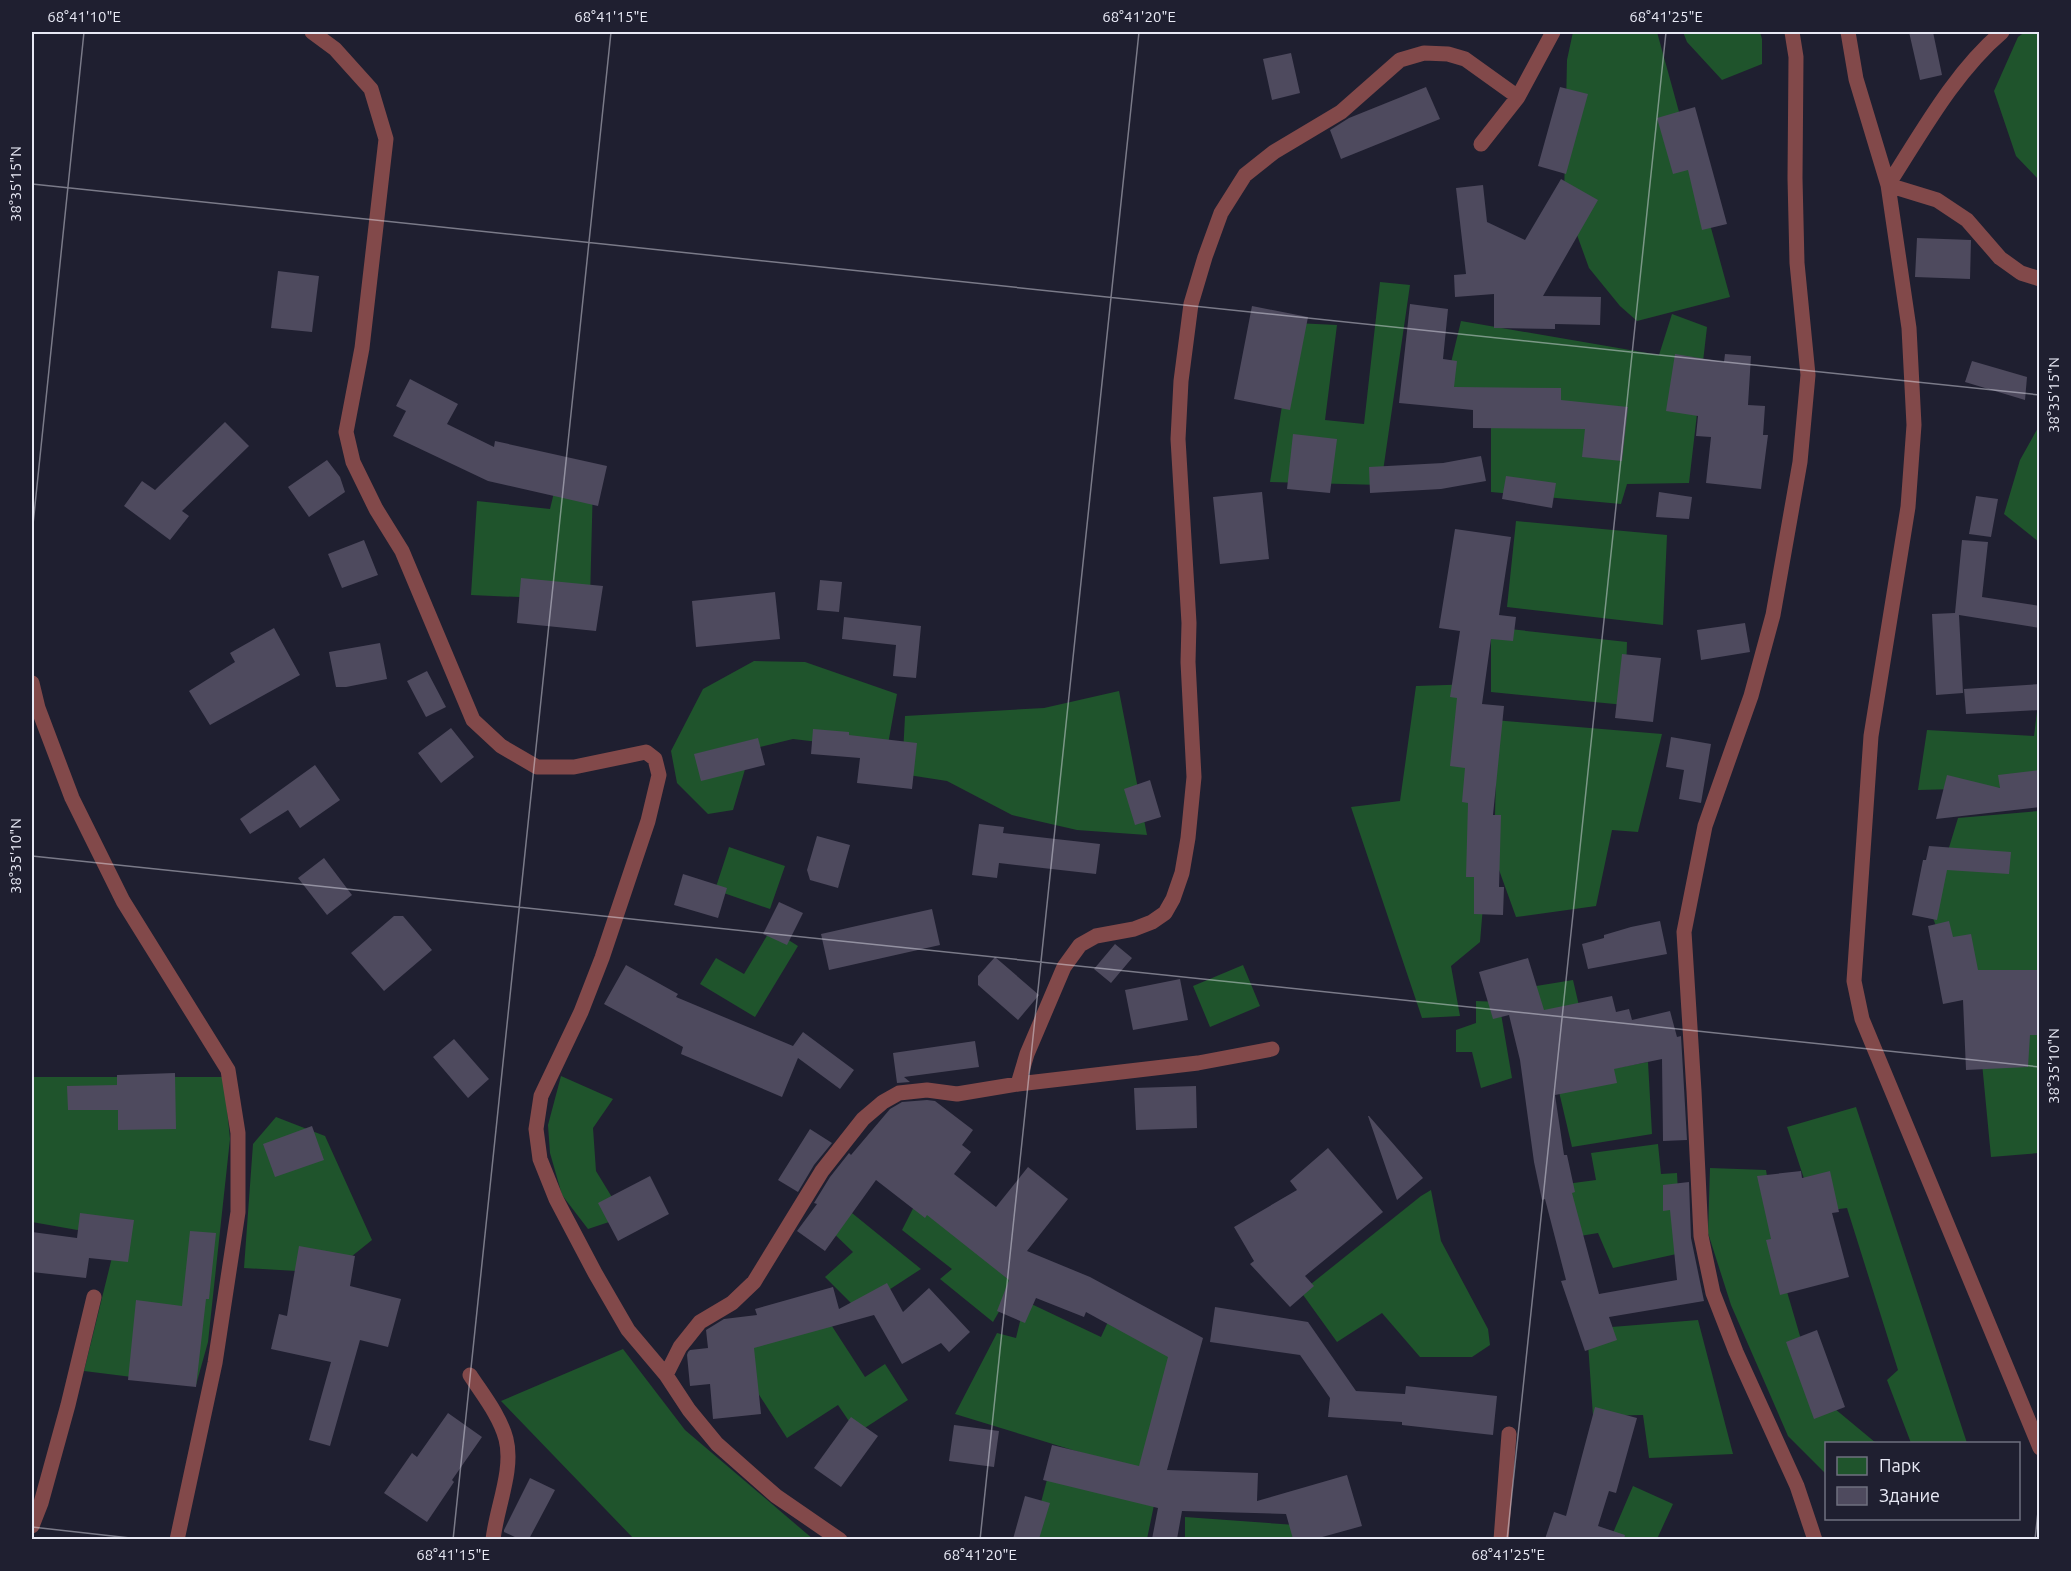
<svg xmlns="http://www.w3.org/2000/svg" width="2071" height="1571" font-family="Ubuntu,sans-serif">
<style>
.green{fill:#1f542c}
.building{fill:#4e4a5e}
.lines{fill:none;stroke-linecap:round;stroke-linejoin:round}
.service{stroke:#82494a;stroke-width:15}
.ticks{fill:none;stroke:#e8e9f5;stroke-width:1.5;stroke-opacity:0.45}
.neatline{fill:none;stroke:#e8e9f5;stroke-width:2}
.ticks-label{font-size:15px;text-anchor:middle;fill:#e8e9f5}
</style>
<rect width="100%" height="100%" fill="#1f1f30"/>
<path class="green" d="M1573,32h84l73,265 -93,24 -17,-15 -31,-38 -25,-69 3,-139z
M1683,32h77l2,7v25l-40,16 -35,-38z
M2025,32h14v148l-23,-24 -22,-65 24,-54z
M1380,282l30,3 -29,200 -111,-3 25,-159 42,2 -12,95 39,4z
M1672,314l35,13 -18,156 -62,1 -6,20 -130,-12v-93l-47,-7 17,-71 198,34z
M2039,426l1,116h-1l-35,-28 16,-54z
M557,480l36,2 -3,118 -119,-5 6,-94 73,8z
M1516,521l151,14 -4,90 -156,-18z
M1491,627l136,15 -2,63 -134,-13z
M754,661l51,1 92,32 -10,56 -94,-11 -42,10 -18,61 -25,4 -31,-31 -6,-32 32,-62z
M1476,684l7,222 -3,36 -29,24 9,50 -38,2 -71,-211 49,-6 16,-115z
M1119,691l28,144 -70,-5 -65,-15 -65,-34 -45,-7 3,-58 139,-8z
M2039,695v92l-121,3 9,-60 107,6z
M1494,720l168,14 -24,98 -26,-2 -16,76 -80,11 -22,-61 3,-123z
M2039,811v166l-2,3 -86,-14 -21,-56 28,-92z
M729,847l56,19 -15,43 -55,-19z
M771,929l27,17 -43,71 -55,-33 16,-26 28,16z
M1243,965l17,41 -50,21 -17,-41z
M1573,980l14,60 -20,9 -43,-61z
M1476,1001l23,1 13,76 -31,10 -9,-36h-16v-22l20,-7z
M2039,1028v125l-48,4 -11,-115z
M1648,1062l4,72 -80,13 -16,-68z
M561,1076l52,23 -20,29 3,43 28,46 -36,12 -26,-34 -12,-42 -2,-28z
M32,1077h192l6,62 -22,203 -12,43 -112,-14 33,-134 -85,-15z
M1856,1107l111,336h-56l-24,-63 11,-10 -51,-162 -32,4 -28,-85z
M276,1117l49,19 47,104 -41,33 -87,-5 9,-124z
M1658,1144l3,30 16,-1 4,80 -68,15 -15,-35 -24,4 -8,-53 30,-4 -5,-27z
M1710,1168l56,2 17,108 34,116 59,49 -50,1v30l-38,-38 -57,-131 -23,-72z
M924,1187l94,92 -25,43 -53,-43 12,-10 -50,-39z
M1431,1190l10,51 47,88 2,16 -18,12h-52l-38,-44 -45,29 -36,-50 120,-96z
M847,1209l74,60 -63,41 -33,-33 28,-25 -27,-26z
M815,1300l50,77 20,-13 23,36 -51,33 -19,-28 -51,33 -55,-85z
M1025,1301l76,36 11,-24 69,36 -43,121 -183,-56 42,-81 19,5z
M1698,1320l35,134 -84,4 -6,-43 -50,1 -6,-87z
M623,1349l62,81 128,109h-179l-133,-138z
M1048,1476l106,29 -7,34 -116,1z
M1633,1486l40,18 -16,35 -47,1z
M1185,1517l111,8 -1,14h-110z"/>
<path class="building" d="M1909,32h24l9,43 -22,5z
M1291,53l9,40 -28,7 -9,-41z
M1426,87l14,32 -99,40 -11,-29 19,-12z
M1560,87l28,7 -22,80 -28,-8z
M1695,107l32,117 -25,6 -14,-60 -15,4 -16,-56z
M1561,179l37,21 -55,96 58,1 -1,28 -45,-1v5l-61,-1v-34l-39,3 -1,-22 12,-1 -10,-86 27,-3 4,37 38,18z
M1917,238l54,2 -1,39 -55,-2z
M278,271l41,5 -7,56 -41,-4z
M1410,304l38,5 -5,50 14,2 -3,26 107,1v12l67,7 -6,54 -40,-4 3,-28 -112,-1v-18l-74,-7z
M1252,306l56,11 -18,93 -56,-11z
M1675,354l49,8 1,-8 26,2 -3,49 17,1 -2,29h5l-7,54 -55,-6 5,-46 -15,-1 2,-20 -32,-5z
M1972,361l55,16 -2,23 -60,-18z
M410,379l48,25 -11,20 47,23 1,-6 112,25 -9,40 -110,-25 -95,-45 13,-25 -10,-5z
M225,422l24,24 -67,65 7,5 -19,24 -46,-34 18,-25 13,9z
M1293,434l44,5 -7,54 -43,-4z
M1481,456l5,25 -45,8 -71,4 -1,-26 74,-4z
M327,460l13,17 5,15 -36,25 -21,-30z
M1506,476l50,7 -4,25 -50,-9z
M1262,492l7,67 -49,5 -7,-67z
M1659,492l33,5 -3,22 -33,-2z
M1976,496l22,3 -7,38 -22,-3z
M1455,529l56,8 -12,78 17,2 -3,24 -22,-2 -9,65 22,2 -11,109h8l-2,72h5l-1,28 -29,-1v-37h-8l2,-74 -6,-1 3,-34 -15,-2 7,-68 -7,-1 10,-66 -21,-3z
M364,540l14,35 -36,13 -14,-34z
M1962,540l26,2 -6,55 58,9v22l-81,-13 4,78 -27,2 -4,-81 23,-1z
M521,578l82,8 -7,45 -79,-8z
M820,580l22,2 -3,30 -22,-2z
M775,592l5,47 -84,8 -4,-46z
M844,617l77,9 -5,52 -23,-2 3,-31 -54,-6z
M1745,623l5,29 -49,8 -4,-30z
M274,628l26,47 -90,50 -21,-34 46,-29 -5,-9z
M380,643l7,36 -41,8h-10l-7,-35z
M1622,654l39,4 -8,64 -38,-4z
M427,671l19,36 -20,10 -19,-36z
M2040,684v26l-74,4 -2,-25z
M451,728l23,29 -33,26 -23,-30z
M813,729l36,3v3l68,8 -5,46 -55,-6 3,-25 -49,-4z
M1671,737l40,7 -10,59 -22,-4 5,-29 -18,-3z
M758,738l7,27 -64,16 -7,-27z
M315,765l25,35 -40,28 -12,-18 -38,24 -10,-15z
M2040,770v37l-104,12 11,-44 53,13 -2,-13z
M1150,780l11,37 -26,8 -11,-36z
M979,824l25,3 -1,6 97,11 -4,30 -97,-11 -2,15 -25,-3z
M817,836l33,9 -12,43 -28,-8 -3,-10z
M1929,846l82,6 -2,22 -62,-4 -10,50 -25,-5 11,-55h3z
M324,858l28,37 -25,20 -29,-37z
M683,874l44,14 -9,30 -44,-13z
M779,902l24,11 -16,32 -24,-11z
M932,909l8,36 -111,25 -8,-36z
M394,916h9l29,34 -48,41 -33,-38z
M1660,921l7,33 -79,15 -6,-25 22,-6v-3l27,-8z
M1949,921l4,16 18,-3 7,36h62v65h-10l-2,32 -62,3 -3,-70 -20,4 -15,-78z
M1115,944l17,14 -21,25 -17,-14z
M995,957l44,38 -21,25 -40,-35v-9z
M1528,958l16,52 68,-14 4,16 13,-3 3,11 38,-9 7,26 4,-1 6,104 -24,1 -1,-82 -48,10 3,14 -62,12 9,60h3l8,37 -3,1 27,101 78,-14 -7,-70 -7,1v-26l26,-3 2,56 13,63 -95,16 8,23 -32,11 -24,-70 5,-1 -21,-81 -3,1 -8,-38 -14,-102 -11,-45 -16,4 -14,-47z
M626,965l52,29 -2,3 117,49 10,-14 51,38 -14,19 -42,-31 -16,39 -101,-43 2,-7 -79,-43z
M1180,979l8,41 -55,10 -8,-40z
M454,1039l35,40 -21,19 -35,-41z
M975,1041l4,26 -75,10 6,5 -13,1 -4,-30z
M175,1073l1,56 -58,1v-20h-50l-1,-24 50,-1v-10z
M1196,1086l1,42 -61,2 -2,-42z
M927,1100l8,1 38,29 -11,15 9,7 -17,22 42,33 32,-40 40,32 -41,52 63,26 113,61 -36,132 91,3 -1,28 90,-26 15,51 -47,13h-22l-7,-25 -104,-3 -5,28h-25l6,-31 -115,-28 9,-35 87,21 29,-109 -82,-45 -2,5 -48,-19 -11,25 -28,-12 12,-31 -82,-65 -2,3 -49,-38 -51,71 -28,-20 20,-27 -3,-1 16,-26 19,-24 2,2 39,-46 12,-7z
M1368,1116h1l54,62 -26,22z
M312,1126l12,34 -49,17 -12,-33z
M810,1129l22,14 -18,22 -16,27 -20,-12z
M1328,1148l55,64 -78,64 9,10 -24,21 -40,-43 4,-3 -20,-34 63,-37 -7,-9z
M1801,1171l1,7 28,-7 9,41 -7,1 17,64 -69,18 -14,-55 5,-1 -14,-63z
M650,1176l19,38 -51,27 -20,-38z
M80,1213l54,7 -6,42 -39,-4 -3,20 -54,-6v-40l45,6z
M190,1231l26,2 -7,66h-3l-10,88 -68,-7 8,-80 46,6z
M299,1246l56,10 -5,30 51,13 -13,48 -28,-7 -30,106 -21,-6 22,-78 -60,-13 8,-35 8,2z
M887,1283l16,29 26,-24 41,44 -21,20 -8,-9 -39,21 -28,-49 -120,33 7,66 -48,5 -3,-35 -20,2 -3,-31 1,-3 2,-2 18,-2 -2,-18 18,-11 33,-4 -2,-6 78,-22 6,22z
M1215,1307l93,15 48,69 49,3 1,-8 91,10 -4,39 -91,-10v-3l-74,-5 2,-19 -30,-43 -90,-13z
M1817,1330l28,77 -31,12 -28,-77z
M1595,1407l42,11 -21,75 -7,-2 -11,35 27,9 -1,4h-79l9,-27 12,4z
M448,1413l34,24 -30,43 2,2 -27,40 -43,-29 28,-40 5,4z
M851,1417l27,19 -37,51 -27,-19z
M954,1425l45,6 -5,36 -45,-6z
M530,1478l25,12 -26,49h-10l-15,-7v-2z
M1025,1496l25,7 -11,36h-26z"/>
<g class="lines">
<path class="service" d="M312,32l23,17 36,40 15,50 -24,209 -16,84 7,30 23,47 26,42 71,169 28,26 36,21h37l72,-15 9,7 4,16 -11,46 -46,137 -21,54 -40,84 -5,33 4,30 16,40 39,74 33,57 38,45
M1792,32l4,25 -1,121 2,85 11,112 -8,87 -27,153 -22,81 -46,130 -21,106 10,159 7,145 12,57 23,59 61,134 18,54
M1848,32l8,47 32,106 21,143 5,97 -6,82 -37,229 -17,245 8,38 178,429
M2002,32c-48,41 -80,100 -114,153l49,15 30,20 33,38 21,15 19,6
M1481,144l37,-47 35,-65
M32,683l6,25 34,90 51,103 105,169 10,63v79l-23,151 -38,177
M1018,1084l9,-30 37,-87 16,-22 16,-9 38,-7 18,-7 13,-9 8,-14 9,-26 6,-35 6,-61 -6,-115 1,-39 -11,-184 3,-58 10,-77 14,-47 16,-44 24,-38 29,-23 67,-40 59,-52 24,-7 24,1 17,5 53,38
M470,1375c13,20 30,41 36,64 8,31 -10,70 -13,101
M32,1526l9,-23 27,-98 26,-108
M840,1540l-64,-44 -59,-52 -28,-34 -23,-35 14,-28 20,-25 32,-19 22,-21 68,-111 41,-52 20,-17 16,-9 28,-3 30,4 61,-10 180,-21 74,-14
M1501,1540l8,-106"/>
</g>
<path class="ticks" d="M32,184l2008,211M32,534l52,-502M32,856l2008,211M32,1527l116,13M453,1540l158,-1508M980,1540l159,-1508M1507,1540l159,-1508M2035,1540l5,-47"/>
<rect width="2071" height="1571" fill="none" stroke="#1f1f30" stroke-width="66"/>
<rect x="1825" y="1442" width="195" height="78" fill="#1f1f30" stroke="#6f707f" stroke-width="1.5"/>
<rect x="1837" y="1457" width="30" height="18" fill="#1f542c" stroke="#6f707f" stroke-width="1.5"/>
<text x="1879" y="1472" font-size="18" fill="#e8e9f5">Парк</text>
<rect x="1837" y="1487" width="30" height="18" fill="#4e4a5e" stroke="#6f707f" stroke-width="1.5"/>
<text x="1879" y="1502" font-size="18" fill="#e8e9f5">Здание</text>
<rect x="33" y="33" width="2005" height="1505" class="neatline"/>
<g class="ticks-label">
<text x="84" y="22">68°41'10"E</text>
<text x="611" y="22">68°41'15"E</text>
<text x="1139" y="22">68°41'20"E</text>
<text x="1666" y="22">68°41'25"E</text>
<text transform="translate(16 184) rotate(-90)" y="5">38°35'15"N</text>
<text transform="translate(2054 395) rotate(-90)" y="5">38°35'15"N</text>
<text transform="translate(16 856) rotate(-90)" y="5">38°35'10"N</text>
<text transform="translate(2054 1066) rotate(-90)" y="5">38°35'10"N</text>
<text x="453" y="1560">68°41'15"E</text>
<text x="980" y="1560">68°41'20"E</text>
<text x="1508" y="1560">68°41'25"E</text>
</g>
</svg>
